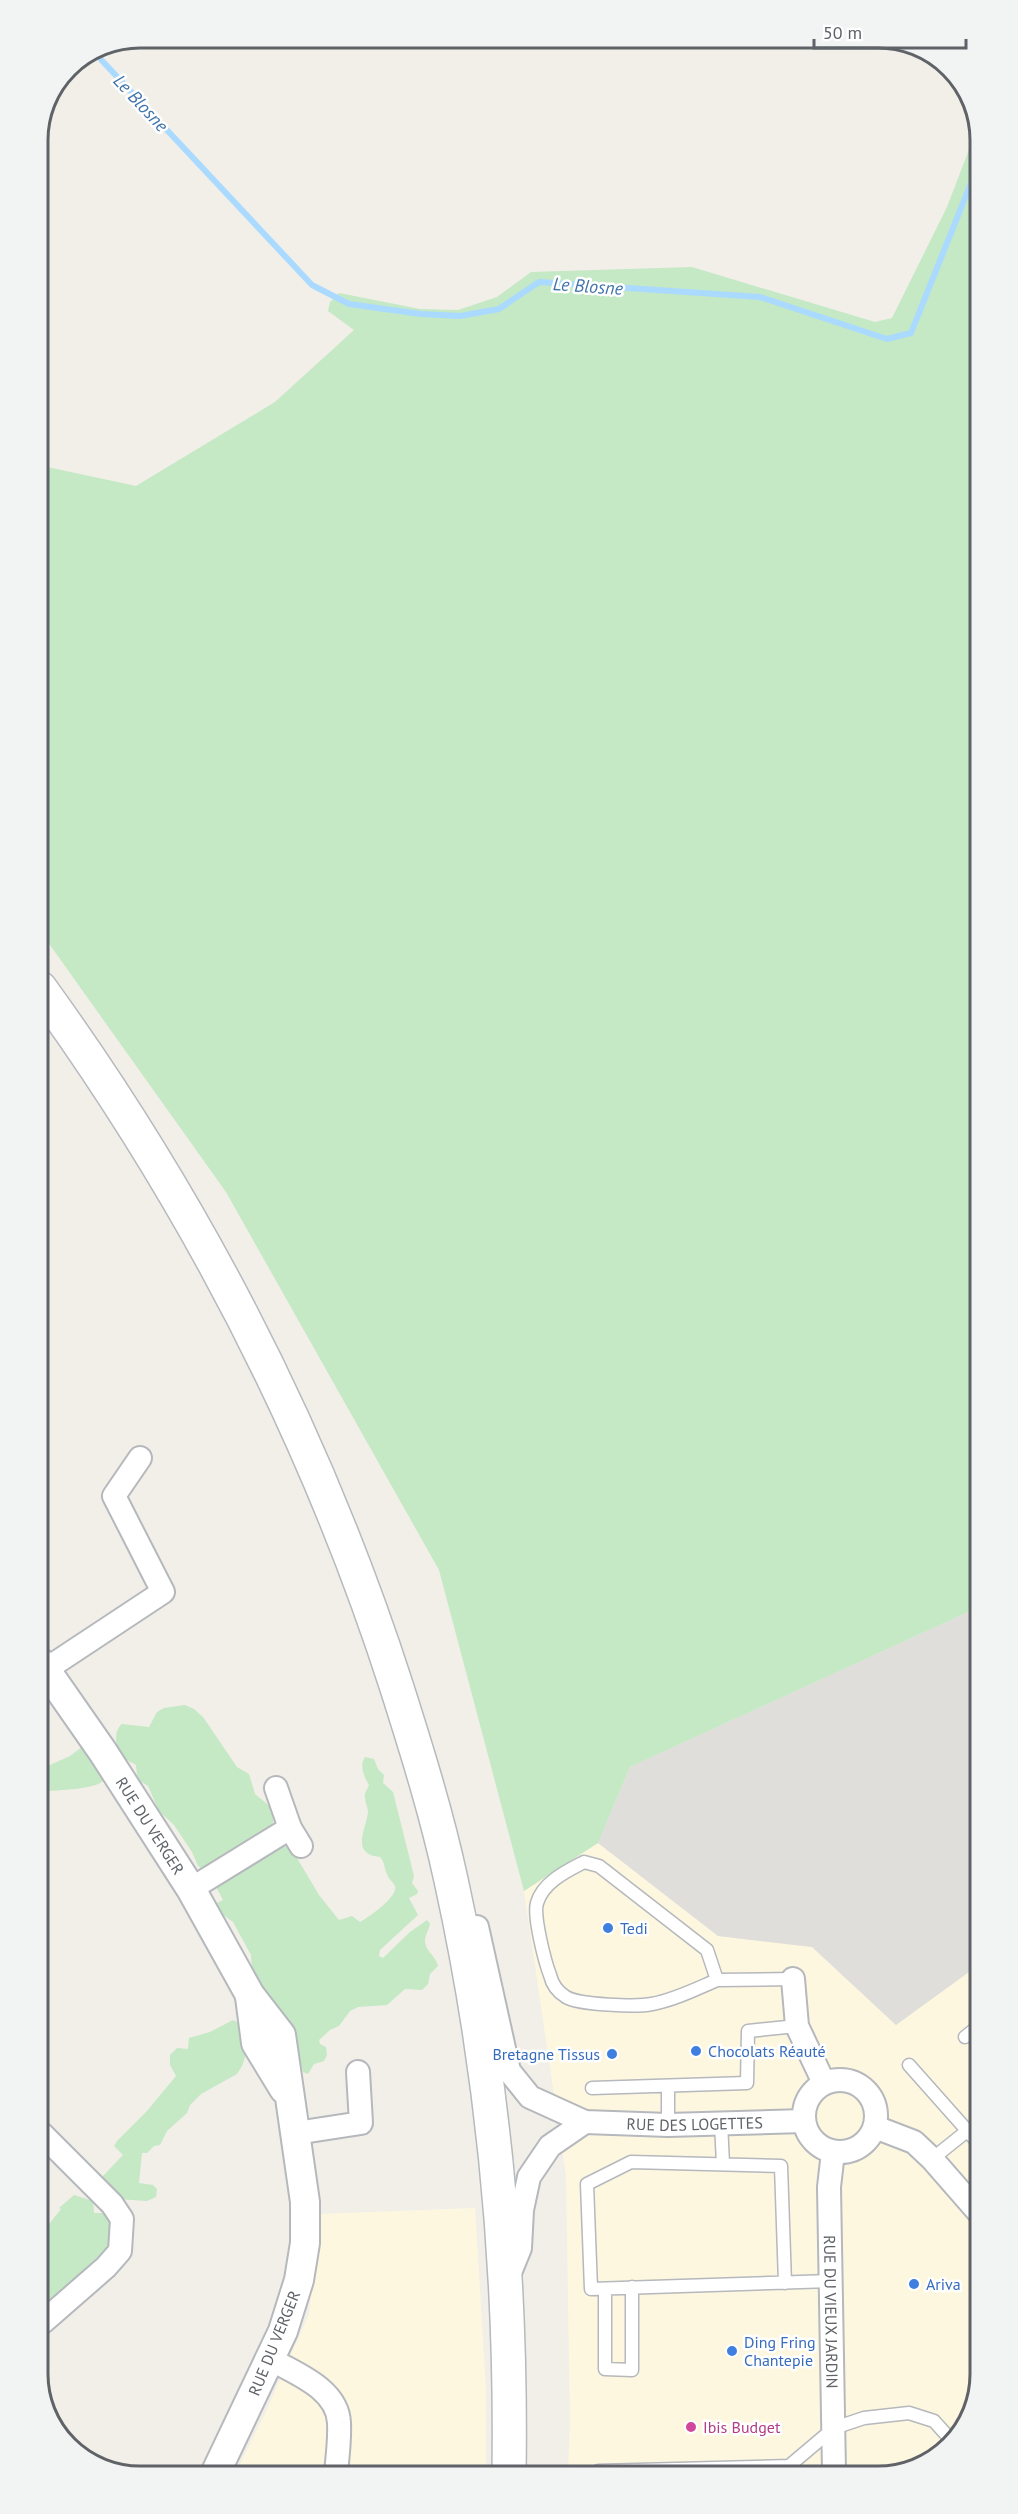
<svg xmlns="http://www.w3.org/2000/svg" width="1018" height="2514" font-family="'PT Sans',sans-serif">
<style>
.commercial{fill:#fef7e0}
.industrial{fill:#e0deda}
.green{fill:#c5e8c5}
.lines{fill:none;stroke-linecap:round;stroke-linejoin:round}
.stream{stroke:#aadaff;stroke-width:6}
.service-casing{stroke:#b5b8bc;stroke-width:15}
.minor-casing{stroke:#b5b8bc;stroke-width:26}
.tertiary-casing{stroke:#b5b8bc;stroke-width:32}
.secondary-casing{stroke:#b6babf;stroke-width:36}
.service{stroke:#fff;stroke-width:12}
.minor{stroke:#fff;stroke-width:22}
.tertiary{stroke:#fff;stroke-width:28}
.secondary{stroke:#fff;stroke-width:33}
.shop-dot{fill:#3f7fe0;stroke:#fff;stroke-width:2}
.hotel-dot{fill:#d1479c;stroke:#fff;stroke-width:2}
.labels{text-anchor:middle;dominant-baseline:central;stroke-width:5;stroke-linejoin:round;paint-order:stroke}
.street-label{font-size:16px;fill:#5f6368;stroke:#fff}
.shop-label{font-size:16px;fill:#366cbe;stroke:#fff;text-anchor:start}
.hotel-label{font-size:16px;fill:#b23c85;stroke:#fff;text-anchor:start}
.water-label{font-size:18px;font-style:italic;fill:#4174aa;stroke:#fff}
.rim{fill:none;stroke:#5f6368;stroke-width:3}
</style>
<rect width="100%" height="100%" fill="#f1efe8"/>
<path class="commercial" d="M598,1843l120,93 94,11 84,78 84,-61v410l-21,62 -49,35 -342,2 2,-51 -4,-246 -42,-285z
M475,2208l11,183v83l-252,2 31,-62 44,-100 9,-100z"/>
<path class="industrial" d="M979,1607l1,357 -84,61 -84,-78 -94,-11 -120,-93 32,-76z"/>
<path class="green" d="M975,134l4,1473 -349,160 -32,76 -74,48 -85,-321 -213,-378 -186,-261 -2,-466 98,21 139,-84 79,-72 -26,-19 2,-9 9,-9 81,16 38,1 39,-13 34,-25 161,-5 183,55 17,-4 55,-111z
M185,1705l9,4 9,8 34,50 12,7 6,20 17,14 3,8 -4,12 -67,42 -6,-4 -6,-14 -18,-27 -15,-14 -11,-25 -8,-5 -3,-6 -1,-10c-4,-3 -9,-4 -13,-8 -8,-9 -10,-26 -1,-33l27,3 8,-15 7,-4z
M86,1744l20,35c-13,12 -46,10 -65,13v-23l29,-13z
M365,1757l9,2 4,10 6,6 -1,8 10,9 21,84 -2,7 6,8 -1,3 -8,4 9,17 -38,35 -1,6 4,2 27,-26 17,-12 3,4c-1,5 -4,10 -5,15 -1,12 11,16 13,27l-8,8 -2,10 -6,6 -17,-1 -18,16 -29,2 -8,4 -11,15 -9,4 -11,10 1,4 6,3 1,8 -3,6 -10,3 -6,10 -5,-2 -5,-22 -11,-13 -35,-67 -1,-15 -18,-33 -11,-8 -5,-11 6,-3 -9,-17 67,-40 13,10 25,42 20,25 13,-4 8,6c9,-5 39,-26 35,-36 -2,-4 -7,-8 -8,-12 -3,-6 -2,-12 -7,-17 -30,-3 -14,-27 -12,-45 0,-5 -3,-9 -3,-14 -1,-5 2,-8 4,-13 -5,-8 -10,-20 -4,-28z
M233,2020l8,4 7,25 -6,17 -5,8 -36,20 -11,11 -3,8 -20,18 -7,14 -6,1 -7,7h-5l-3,30 14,2 4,4 -1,8 -9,4 -30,-2 -15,-22 21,-22 -9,-9 3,-5 30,-30 29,-35 -6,-11v-10l7,-7 11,1 1,-11 21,-6z
M74,2195l19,6 1,12h12l6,6 1,16 -6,13 -64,61 -1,-83 4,2 15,-19 -2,-1z"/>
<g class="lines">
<path class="stream" d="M93,51l219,234 37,19 72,10 39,2 39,-7 40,-27 221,15 127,42 24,-6 64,-160"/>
<defs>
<path id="service" d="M717,1980c-21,9 -43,20 -65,24 -15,3 -73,1 -86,-7 -8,-5 -14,-13 -16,-22 -5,-13 -17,-59 -13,-72 6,-21 30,-32 47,-41l15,4 108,84 10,30 76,-1
M965,2037l15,-12
M909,2065l71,80
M668,2086v39
M592,2088l155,-5 1,-52 49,-5
M721,2123l2,41
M932,2159l35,-28
M785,2283l-4,-117 -150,-4 -44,22 4,105 240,-8
M605,2289v80l27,1v-83
M598,2471l191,-5 45,-38 30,-10 45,-5 25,8 18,20"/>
<g id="minor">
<path d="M45,1670l118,-78 -49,-96 26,-38"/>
<path d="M276,1788l14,40 11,18"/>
<path d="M191,1889l99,-61"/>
<path id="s1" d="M477,1927l32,144 21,26 55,25 83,3 136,-4"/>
<path d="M793,1979l4,47 27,57"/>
<circle cx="840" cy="2116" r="36"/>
<path d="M875,2127l39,15 18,17 48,55"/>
<path d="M296,2133l65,-10 -3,-51"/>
<path d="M42,2134l70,70 10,15 -2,32 -14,16 -63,55"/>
<path id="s2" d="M833,2152l-4,35 5,285"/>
<path d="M509,2275l11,-27 2,-38 7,-33 21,-31 35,-24"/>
<path d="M270,2359c25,14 68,30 69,64 1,18 -2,35 -3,52"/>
</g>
<g id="tertiary">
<path id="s3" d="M41,1663l62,89 88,137 59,106 31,40 24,167v41l-6,37 -16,51 -69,145"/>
<path d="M250,1997l6,46 28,46"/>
</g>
<path id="secondary" d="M40,988c155,214 276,448 357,700 20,63 40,127 54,192 43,195 61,394 58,594"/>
</defs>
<use href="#service" class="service-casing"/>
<use href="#minor" class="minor-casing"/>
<use href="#tertiary" class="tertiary-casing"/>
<use href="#secondary" class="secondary-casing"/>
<use href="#service" class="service"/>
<use href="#minor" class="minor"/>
<use href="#tertiary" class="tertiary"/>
<use href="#secondary" class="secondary"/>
</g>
<g class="shop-dot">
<circle cx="608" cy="1928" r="6"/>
<circle cx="696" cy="2051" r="6"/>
<circle cx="612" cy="2054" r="6"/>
<circle cx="914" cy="2284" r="6"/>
<circle cx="732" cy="2351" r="6"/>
</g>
<circle class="hotel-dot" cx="691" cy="2427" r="6"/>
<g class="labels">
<g class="street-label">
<text stroke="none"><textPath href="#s3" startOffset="196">RUE DU VERGER</textPath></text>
<text stroke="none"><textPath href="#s1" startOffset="351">RUE DES LOGETTES</textPath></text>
<text stroke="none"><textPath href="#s2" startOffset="160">RUE DU VIEUX JARDIN</textPath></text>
<text transform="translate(274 2343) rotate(-68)">RUE DU VERGER</text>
</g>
<g class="shop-label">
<text x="620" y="1928">Tedi</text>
<text x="708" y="2051">Chocolats Réauté</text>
<text x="600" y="2054" text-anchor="end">Bretagne Tissus</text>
<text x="926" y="2284">Ariva</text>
<text x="744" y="2342">Ding Fring<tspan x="744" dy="18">Chantepie</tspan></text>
</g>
<g class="hotel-label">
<text x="703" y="2427">Ibis Budget</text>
</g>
<g class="water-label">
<text transform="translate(141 103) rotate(47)">Le Blosne</text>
<text transform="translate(588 286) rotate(4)">Le Blosne</text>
</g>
</g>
<path d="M0 0H1018V2514H0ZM140 48H878A92 92 0 0 1 970 140V2374A92 92 0 0 1 878 2466H140A92 92 0 0 1 48 2374V140A92 92 0 0 1 140 48Z" fill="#f2f3f3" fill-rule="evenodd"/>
<path class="rim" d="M140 48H878A92 92 0 0 1 970 140V2374A92 92 0 0 1 878 2466H140A92 92 0 0 1 48 2374V140A92 92 0 0 1 140 48Z"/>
<path d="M814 39v9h152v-9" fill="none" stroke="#5f6368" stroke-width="3"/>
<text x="823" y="39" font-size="18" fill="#5f6368" stroke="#ffffff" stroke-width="4.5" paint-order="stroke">50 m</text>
</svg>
